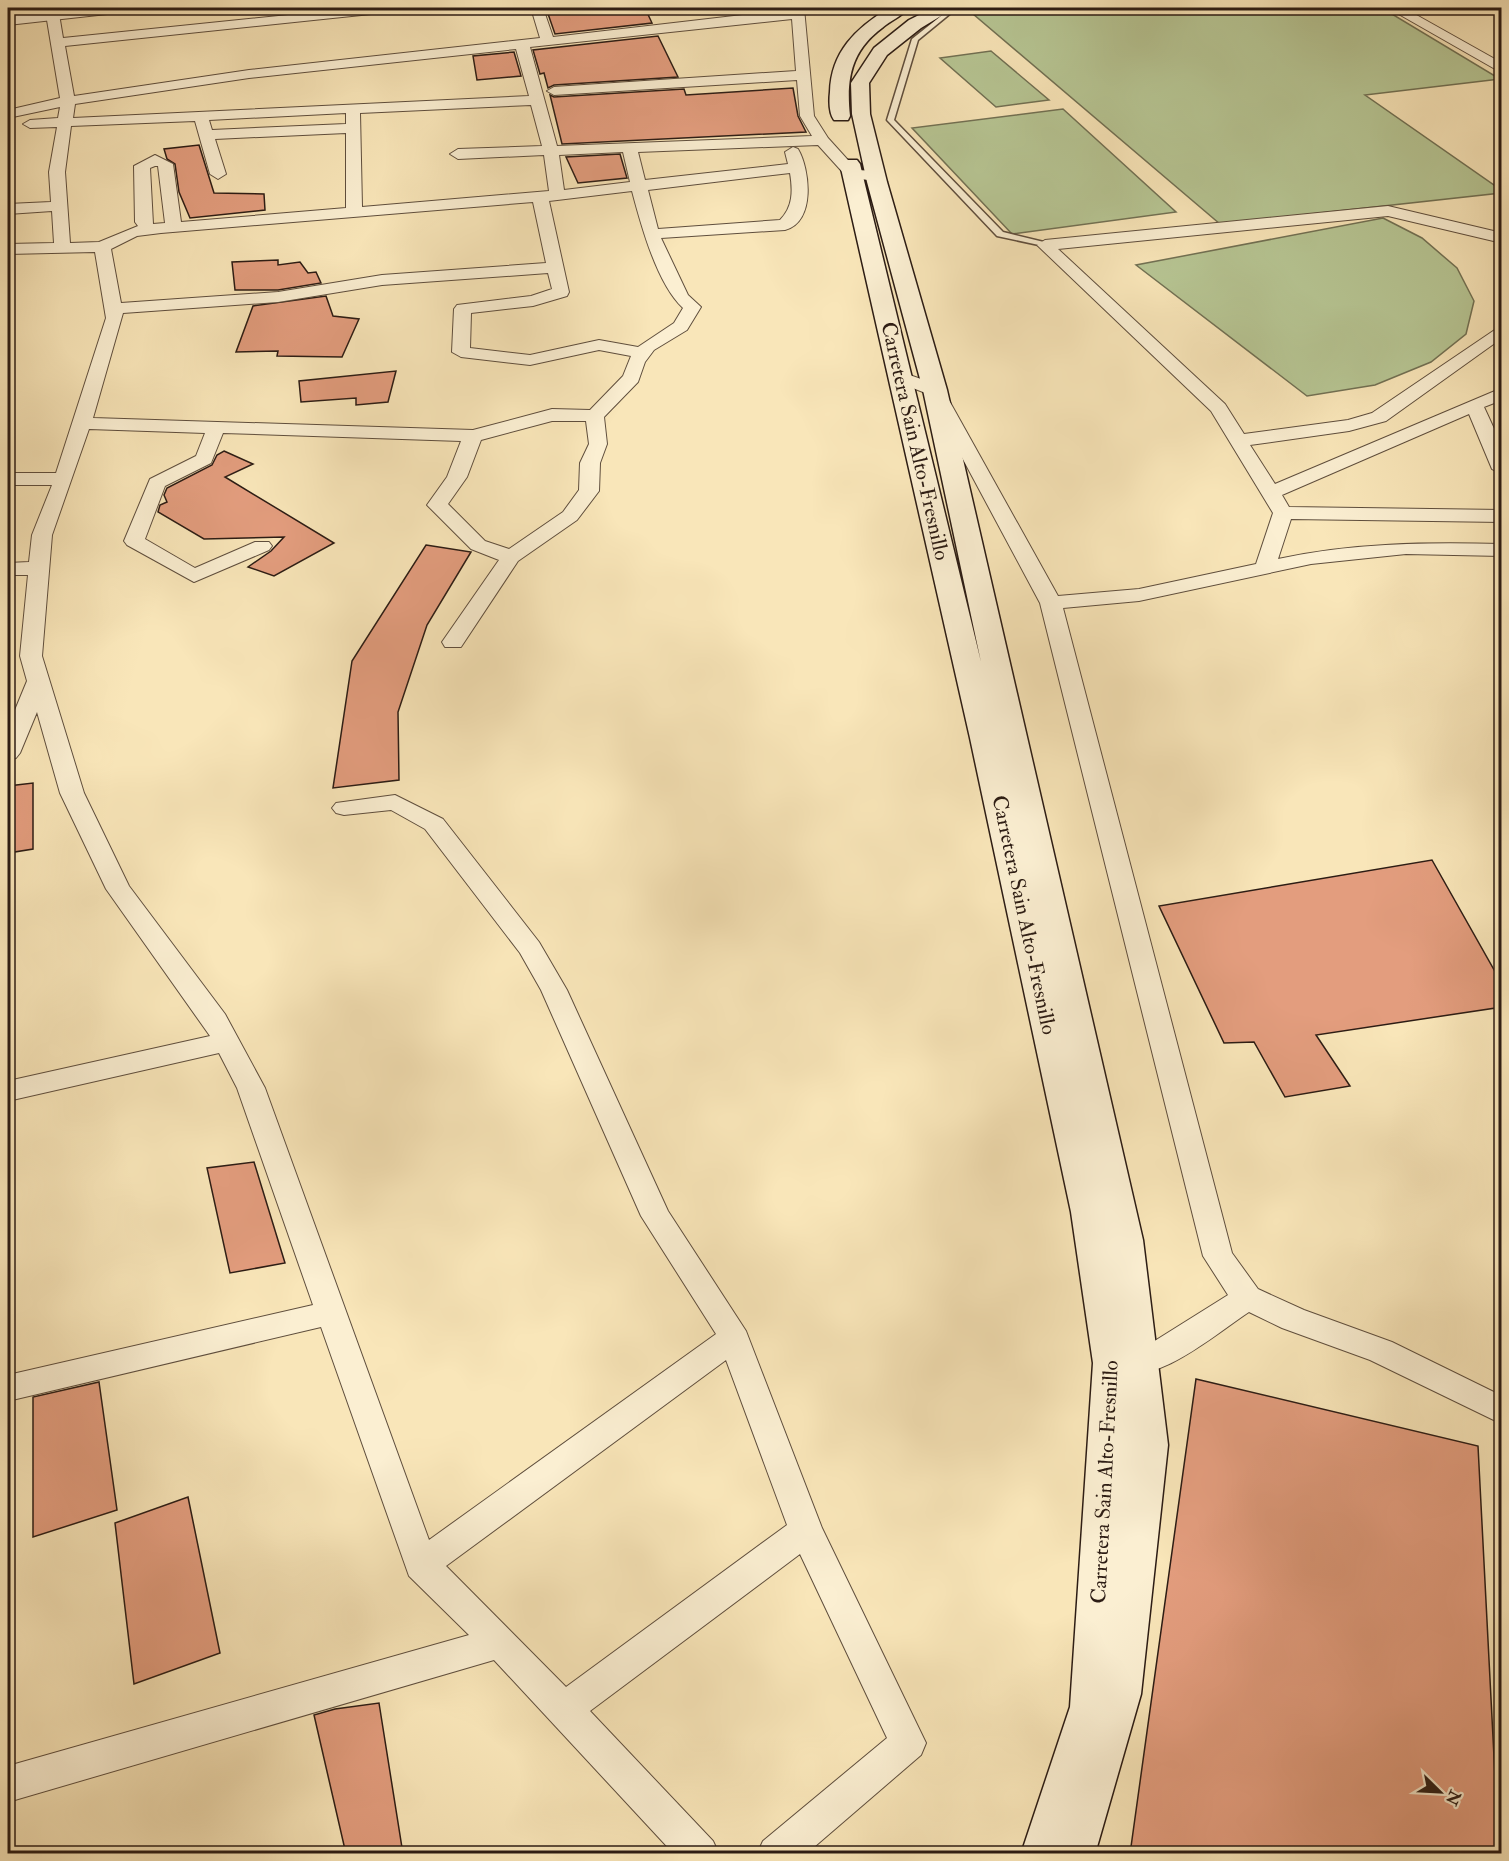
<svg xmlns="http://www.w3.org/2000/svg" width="1509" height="1861" font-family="'IM FELL Double Pica',serif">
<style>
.green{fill:#b7c694;stroke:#727154;stroke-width:1.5}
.building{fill:#e39d7e;stroke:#2c1c14;stroke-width:1.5}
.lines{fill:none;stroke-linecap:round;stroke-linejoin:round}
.service-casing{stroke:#5f4e3d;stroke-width:3}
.minor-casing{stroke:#5f4e3d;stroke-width:2}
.tertiary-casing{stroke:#5f4e3d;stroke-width:2}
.secondary-casing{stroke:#2c1c14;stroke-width:3}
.service{fill:#fbefd2;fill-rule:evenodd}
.minor{fill:#fbefd2;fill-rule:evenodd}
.tertiary{fill:#fbefd2;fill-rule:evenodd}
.secondary{fill:#fbefd2;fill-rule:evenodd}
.labels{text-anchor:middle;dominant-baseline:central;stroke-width:4.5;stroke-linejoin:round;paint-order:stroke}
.street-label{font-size:21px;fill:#2c1c14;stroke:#fbefd2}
</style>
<rect width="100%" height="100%" fill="#f9e6b9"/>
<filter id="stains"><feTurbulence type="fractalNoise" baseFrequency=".00333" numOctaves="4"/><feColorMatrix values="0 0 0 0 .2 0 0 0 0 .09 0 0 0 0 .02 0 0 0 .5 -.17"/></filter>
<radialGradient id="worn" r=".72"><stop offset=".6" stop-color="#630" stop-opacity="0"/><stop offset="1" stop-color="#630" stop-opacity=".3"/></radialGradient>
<path class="green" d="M966,8h416l118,71 -135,16 136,95v3l-281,31z
M991,51l58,49 -53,7 -56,-49z
M1063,109l113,103 -164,22 -100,-106z
M1383,218l39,20 35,30 17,33 -8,33 -35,28 -56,23 -68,11 -171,-131z"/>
<path class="building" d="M546,8h99l7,15 -97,11z
M658,36l20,41 -124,8 -6,3 -4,-15 -4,1 -7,-24z
M514,52l7,24 -44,4 -4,-24z
M793,88l5,28 8,16 -244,12 -12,-49 4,2 130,-8 2,6z
M199,145l15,48 50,1 1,16 -75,8 -11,-26 -4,-28 -8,-5 -3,-10z
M620,154l7,24 -49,5 -12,-26z
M278,260v5l22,-3 8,11 8,-1 5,11 -43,7h-43l-3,-28z
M326,296l7,20 26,3 -17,38 -65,-1 1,-5 -42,1 17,-46z
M396,371l-8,31 -32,3v-7l-55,4 -2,-21z
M224,451l29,13 -28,13 109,66 -60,33 -26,-9 23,-16 13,-14 -80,2 -46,-27 2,-7 7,-3 -3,-7 3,-7 45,-23 5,-10z
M426,545l45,7 -44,73 -29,87 1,68 -66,8 19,-127z
M33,783v66l-25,4v-67z
M1432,860l70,124v23l-186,28 34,51 -65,11 -31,-55 -30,1 -65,-137z
M254,1162l31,101 -55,10 -23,-105z
M1196,1379l282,67 21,408h-369z
M99,1382l18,128 -84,27v-140z
M188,1497l32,156 -86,31 -19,-161z
M379,1703l24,151h-57l-32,-139 21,-6z"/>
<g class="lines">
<defs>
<path id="service" d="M951,8h6l-39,32 -24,80 109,112 45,11v4l-51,-11 -110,-116 25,-81z"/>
<path id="minor" d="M45,8h13l5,30 294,-30h40l-7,4 -325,34 9,50 175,-26 291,-32 -9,-30h12l10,29 251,-29 10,108 14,22 29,32 18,1 8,5 -8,5 -28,-4 -29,-32 -180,7 7,28 143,-16 -3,-12 8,-5 5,2c12,20 18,73 -13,81l-124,8 27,57 13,12 -14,23 -33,20 -9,12 -7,20 -34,35 3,27 -7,19 -1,28 -22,29 -59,41 -57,86h-16l-3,-5 57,-82 -28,-11 -44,-44 20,-28 14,-36 -238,-8 -12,30 -46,23 -20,53 50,29 60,-26h14l3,4 -3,4 -75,32 -67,-37 -3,-4 26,-62 46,-23 9,-23 -116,-4 -37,106 -10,121 42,137 45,93 96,128 40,74 164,452 287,-206 -75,-118 -100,-226 -21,-37 -95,-124 -34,-19 -47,5 -8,-2 -4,-5 4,-5 59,-8 48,24 96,123 28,48 101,221 78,120 76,197 104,215 -5,12 -115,99h-49l6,-13 124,-103 -87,-184 -210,157 123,130 6,13h-45l-180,-194 -486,142v-36l461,-131 -60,-59 -88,-249 -313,74v-26l305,-70 -76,-217 -18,-35 -211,48v-20l202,-45 -104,-147 -46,-96 -23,-81 -17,41 -4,5 -8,2v-33l19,-46 -7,-25 8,-81h-20v-12l21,-1 3,-27 20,-50h-44v-12h48l50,-155 -11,-66 -87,2v-10l46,-1 -2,-32 -44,3v-10l43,-2 -2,-30 8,-45 -27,1 -7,-4 7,-4 28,-2 2,-11 -52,11v-8l52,-12zM792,19l4,52 -242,16 -7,4 7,4 243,-15 3,36 12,20 -255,10 -27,-99zM516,49l13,47 -456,22 2,-14 174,-26zM531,105l11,41 -84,3 -8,5 8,5 86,-4 5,36 -187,16 -2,-94zM346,113v11l-134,6 -3,-10zM195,121l15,53 8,5 8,-5 -11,-35 131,-6v75l-165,14 -8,-58 -18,-9 -21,11 1,56 3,4 -39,16 -29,1 -5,-71 6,-46zM623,152l7,30 -66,8 -5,-35zM155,166h3l7,57 -12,1 -3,-56zM790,173c3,18 3,34 -10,47l-122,9 -10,-39zM632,191c9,34 25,93 51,117l-9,15 -36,24 -39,-7 -69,15 -60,-7 1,-35 62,-7 34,-10 2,-4 -20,-91zM533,202l13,61 -164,12 -104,17 -157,11 -10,-54 26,-13 24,-3zM548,273l4,16 -21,7 -74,9 -3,4 -2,43 9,5 69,8 69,-15 32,6 -8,20 -33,34 -38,-1 -79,21 -380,-12 30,-105 155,-11 104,-17zM552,421h34l3,23 -9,19 -1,27 -16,22 -54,37 -24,-8 -37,-37 19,-27 14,-37zM726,1360l61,165 -221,162 -120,-121z
M1388,8h16l98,55v10z
M1388,206l114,27v10l-114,-27 -330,33 167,155 19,30 104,-14 24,-7 130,-88v13l-116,83 -37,10 -99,14 25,39 227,-96v12l-18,7 18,39v29l-10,-6 -23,-55 -187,81 7,12 213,3v12l-211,-3 -13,40c74,-16 148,-17 224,-15v12l-96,-2 -95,10 -172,37 -76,7 169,645 26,36 46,21 88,32 110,54v28l-132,-64 -88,-32 -33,-16c-35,23 -93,75 -136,60l-5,-9 5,-9 32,-7 83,-52 -25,-39 -163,-653 -112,-209 -33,-13 -3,-4 9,-5 40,14 117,210 81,-7 117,-25 17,-51 -62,-102 -174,-166 8,-5z"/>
<path id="tertiary" d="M76,8h48l-8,5 -108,12v-10z"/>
<path id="secondary" d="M889,8h20c-7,8 -19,13 -27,20 -31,23 -36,51 -32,88l-2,4h-14c-5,-7 -5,-19 -4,-28 1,-40 26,-64 59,-84z
M933,8h21l-33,20 -34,27 -18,28 1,31 17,68 60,208 196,850 25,205 -27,249 -46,160h-74l49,-147 23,-344 -22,-151 -101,-474 -130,-574 3,-4h14l3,4 121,498 -58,-272 -56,-208 -15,-68 -1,-31 23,-35 35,-28z"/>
</defs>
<use href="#service" class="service-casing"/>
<use href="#minor" class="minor-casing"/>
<use href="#tertiary" class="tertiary-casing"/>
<use href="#secondary" class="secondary-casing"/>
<use href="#service" class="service"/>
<use href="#minor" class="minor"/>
<use href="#tertiary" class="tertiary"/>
<use href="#secondary" class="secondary"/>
</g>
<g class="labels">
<g class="street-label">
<text transform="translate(915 441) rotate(77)">Carretera Sain Alto-Fresnillo</text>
<text transform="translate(1024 915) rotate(78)">Carretera Sain Alto-Fresnillo</text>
<text transform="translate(1105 1482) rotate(-87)">Carretera Sain Alto-Fresnillo</text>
</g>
</g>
<rect width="1509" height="1861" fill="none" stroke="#f9e6b9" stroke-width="30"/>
<rect x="9" y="9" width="1491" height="1843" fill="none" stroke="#2c1c14" stroke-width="3"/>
<rect x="15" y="15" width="1479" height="1831" fill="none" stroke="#2c1c14" stroke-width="1.5"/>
<g transform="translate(1440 1792) rotate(114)" stroke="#fbefd2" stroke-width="4.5" paint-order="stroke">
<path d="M0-4.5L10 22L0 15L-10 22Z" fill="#2c1c14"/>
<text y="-9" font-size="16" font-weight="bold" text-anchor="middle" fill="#2c1c14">N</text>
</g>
<rect width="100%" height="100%" filter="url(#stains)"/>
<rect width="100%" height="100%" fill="url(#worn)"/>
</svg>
